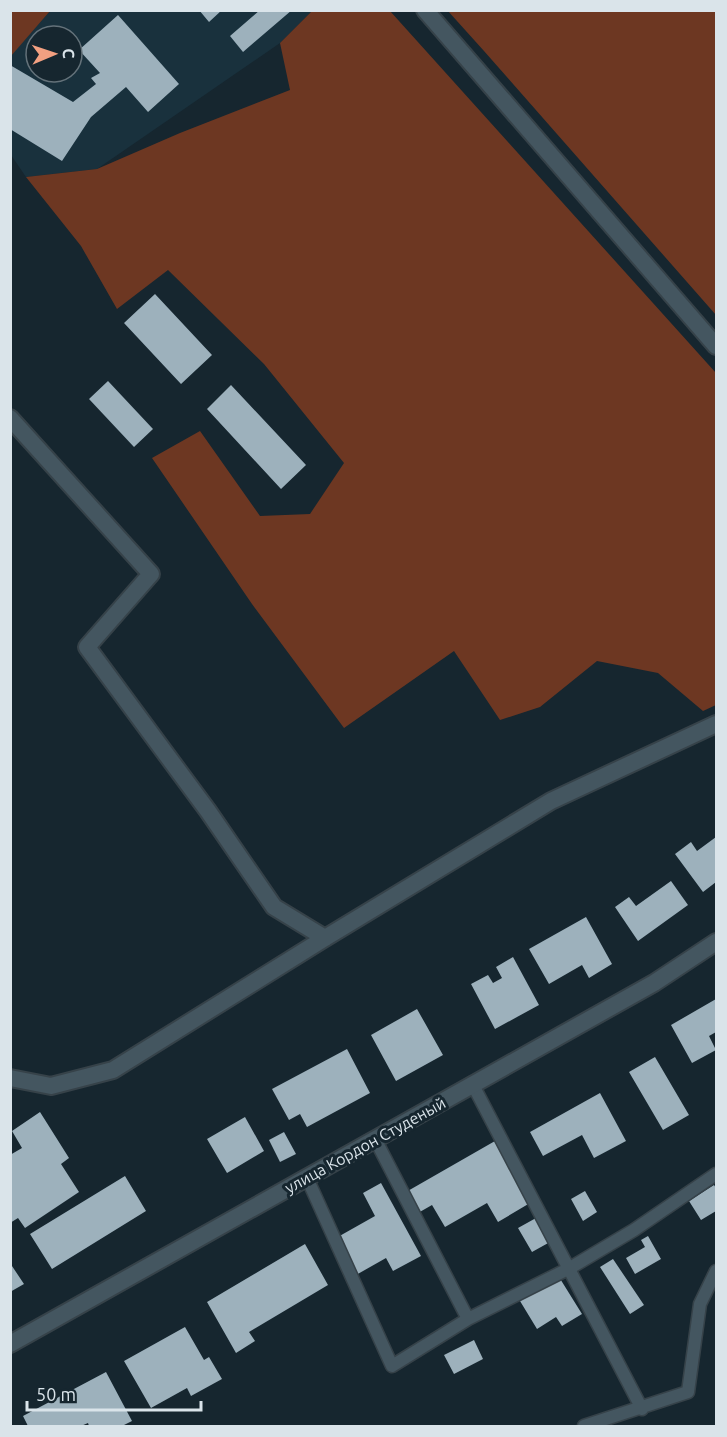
<svg xmlns="http://www.w3.org/2000/svg" width="727" height="1437" font-family="Ubuntu,sans-serif">
<style>
.built{fill:#19313d;fill-rule:evenodd}
.green{fill:#6d3722}
.building{fill:#9db1bc}
.lines{fill:none;stroke-linecap:round;stroke-linejoin:round}
.service-casing{stroke:#364249;stroke-width:15}
.minor-casing{stroke:#364249;stroke-width:20}
.service{stroke:#445660;stroke-width:12}
.minor{stroke:#445660;stroke-width:16}
.labels{text-anchor:middle;dominant-baseline:central;stroke-width:6;stroke-linejoin:round;paint-order:stroke}
.street-label{font-size:16px;fill:#dae4ea;stroke:#16262f}
</style>
<rect width="100%" height="100%" fill="#16262f"/>
<path class="built" d="M50,11h262l-32,32 -183,126 -71,8 -15,-22 -1,-99zM36,36h36v36h-36z"/>
<path class="green" d="M11,10l39,1 -39,45 -1,-45z
M312,11h78l326,362v332l-13,6 -45,-38 -61,-12 -57,46 -40,13 -46,-69 -110,77 -92,-124 -100,-146 48,-27 60,85 50,-2 34,-51 -80,-99 -96,-94 -51,39 -36,-63 -55,-69 71,-8 83,-36 110,-43 -10,-47z
M448,11h268v304l-232,-264z"/>
<path class="building" d="M199,10h23l-13,12z
M260,10h32l-49,42 -13,-16z
M118,15l61,69 -31,28 -22,-25 -35,30 -29,44 -52,-32v-64l63,37 23,-18 -5,-6 9,-5 -21,-23z
M155,294l57,61 -31,29 -57,-61z
M108,381l45,48 -19,18 -45,-48z
M231,385l75,80 -25,24 -74,-80z
M716,837v45l-13,10 -28,-38 16,-12 6,9z
M671,881l17,24 -50,36 -23,-34 14,-10 7,9z
M586,917l26,47 -23,14 -7,-13 -33,19 -20,-35z
M513,957l26,48 -44,24 -24,-45 17,-9 5,8 9,-5 -6,-11z
M716,999v33l-7,4 7,14 -24,13 -21,-38z
M417,1009l26,46 -47,26 -25,-46z
M347,1049l23,44 -63,34 -7,-13 -11,6 -17,-31z
M655,1057l34,58 -26,15 -34,-58z
M600,1093l26,48 -32,17 -12,-23 -39,21 -13,-24z
M40,1112l29,46 -8,6 18,28 -54,36 -7,-10 -8,5v-68l12,-7 -10,-17z
M245,1117l19,34 -37,22 -20,-34z
M284,1132l12,22 -16,8 -11,-22z
M495,1141l35,62 -32,19 -11,-19 -42,24 -13,-22 -14,8 -12,-21z
M125,1176l21,35 -94,58 -22,-35z
M381,1183l40,73 -28,15 -7,-13 -30,17 -20,-37 39,-22 -12,-23z
M714,1185l2,3v23l-15,9 -12,-19z
M585,1191l12,21 -14,9 -12,-22z
M536,1218l14,24 -18,10 -14,-24z
M648,1236l13,23 -26,15 -9,-16 19,-11 -4,-7z
M305,1244l23,41 -79,47 6,9 -19,12 -29,-51z
M613,1259l31,46 -14,9 -30,-47z
M10,1263l14,21 -14,8z
M559,1277l23,37 -20,12 -6,-9 -19,12 -17,-28z
M185,1327l19,33 5,-3 13,22 -31,17 -4,-8 -36,20 -27,-47z
M474,1340l9,19 -29,15 -10,-19z
M106,1372l26,49 -10,5h-33l-1,-3 -7,3h-53l-5,-10z"/>
<g class="lines">
<defs>
<path id="service" d="M473,1085l169,324
M375,1139l93,180 102,-51 64,-38 82,-56
M307,1178l85,188 76,-47
M584,1426l104,-34 12,-88 16,-33"/>
<path id="minor" d="M425,10l291,336
M10,418l141,156 -64,73 121,164 66,96 51,31
M10,1078l41,8 62,-16 212,-132 226,-137 165,-77
M10,1344l644,-361 62,-41"/>
</defs>
<use href="#service" class="service-casing"/>
<use href="#minor" class="minor-casing"/>
<use href="#service" class="service"/>
<use href="#minor" class="minor"/>
</g>
<g class="labels">
<g class="street-label">
<text transform="translate(365 1145) rotate(-29)">улица Кордон Студеный</text>
</g>
</g>
<rect width="727" height="1437" fill="none" stroke="#dae4ea" stroke-width="24"/>
<g transform="translate(54 54) rotate(88)"><circle r="28" fill="#16262f" stroke="#64727a" stroke-width="1.5"/>
<path d="M0-4.5L10 22L0 15L-10 22Z" fill="#f2a081"/>
<text y="-9" font-size="16" font-weight="bold" text-anchor="middle" fill="#dae4ea">С</text>
</g>
<path d="M27 1401v9h174v-9" fill="none" stroke="#dae4ea" stroke-width="3"/>
<text x="36" y="1401" font-size="18" fill="#dae4ea" stroke="#16262f" stroke-width="4.5" paint-order="stroke">50 m</text>
</svg>
